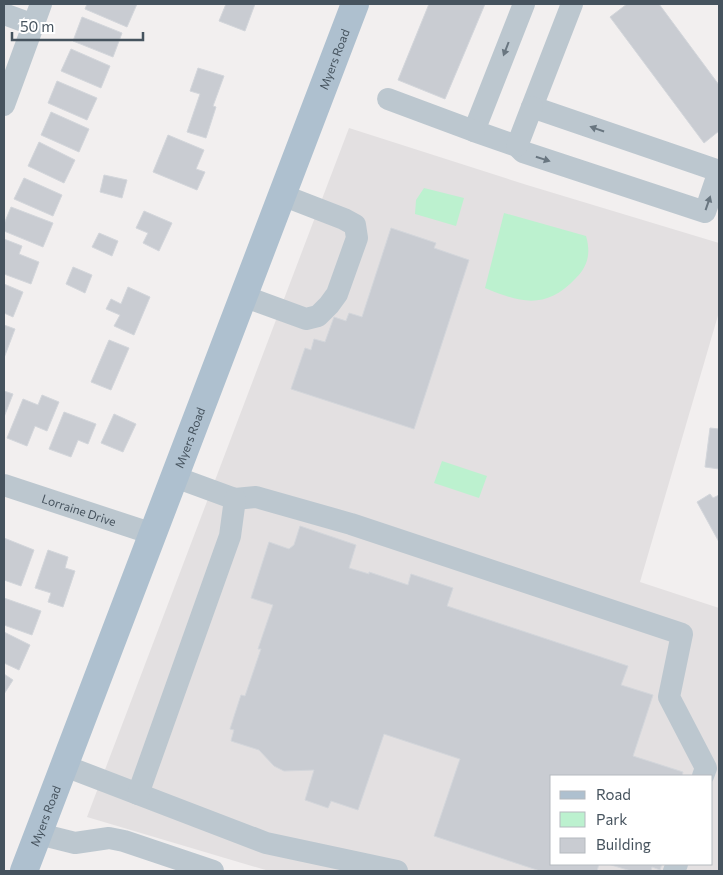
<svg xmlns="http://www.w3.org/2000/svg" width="723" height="875" font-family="Commissioner,sans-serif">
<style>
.education{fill:#e3e0e1;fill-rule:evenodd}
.green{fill:#bcf1cf}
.building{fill:#c9ccd2;stroke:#d3d6db}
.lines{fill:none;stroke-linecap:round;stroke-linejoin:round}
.minor{stroke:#bcc7cf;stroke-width:22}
.major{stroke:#aec0cf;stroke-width:28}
.oneway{fill:#697680}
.labels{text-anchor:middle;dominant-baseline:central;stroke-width:4;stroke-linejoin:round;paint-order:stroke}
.street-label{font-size:12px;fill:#46535e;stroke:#fff}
</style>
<rect width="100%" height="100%" fill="#f2efef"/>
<path class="education" d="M349,128l178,57 192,58v69l-79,270 79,26v263h-450l-182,-54zM552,776h160v88h-160z"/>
<path class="green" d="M424,188l40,10 -8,28 -41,-12 1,-14z
M504,213l82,23c5,17 2,30 -10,42 -30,32 -55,25 -91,10z
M442,461l45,15 -8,22 -45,-15z"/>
<path class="building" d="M87,4h50l-10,23 -42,-18z
M226,4h29l-10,27 -26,-10z
M429,4h56l-40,95 -47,-19z
M627,4h32l60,81v46l-15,12 -94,-126z
M82,17l40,16 -9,24 -40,-16z
M71,49l39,17 -9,22 -40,-17z
M198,68l26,8 -11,30 3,1 -10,31 -19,-6 13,-38 -10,-3z
M57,81l40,17 -10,22 -39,-17z
M51,112l38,17 -10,23 -38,-17z
M168,135l36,15 -8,19 9,3 -8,18 -44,-18z
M39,142l36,18 -11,23 -36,-17z
M104,175l23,5 -5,18 -22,-6z
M24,178l38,17 -9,21 -39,-17z
M11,207l42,16 -10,24 -39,-16v-7z
M144,211l28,12 -13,28 -16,-8 5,-10 -12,-5z
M391,228l45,15 -2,5 35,12 -55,169 -123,-40 14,-41 6,2 3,-11 11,3 9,-25 12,4 3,-8 13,4z
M99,233l19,8 -6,15 -20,-9z
M4,239l18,7 -3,8 20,8 -8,22 -27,-10z
M73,267l19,8 -7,18 -19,-9z
M4,284l19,8 -10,25 -9,-4z
M128,287l22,10 -16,38 -20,-9 6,-11 -14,-6 5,-10 10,5z
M4,325l11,4 -11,29z
M109,340l20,8 -18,42 -20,-8z
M4,391l9,3 -9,23z
M42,395l17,7 -12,29 -12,-5 -8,20 -20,-8 16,-39 15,6z
M64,412l32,12 -8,20 -10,-4 -7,17 -22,-8z
M114,414l22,10 -13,28 -22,-9z
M710,428l9,1v40l-14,-2z
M710,494l3,4 6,-3v47l-22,-40z
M300,526l56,19 -7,23 20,6v-2l39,13 3,-11 42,14 -6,18 181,60 -7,19 32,10 -20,61 50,16 -1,4h-130v88h47l-2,7h-57l-106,-35 26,-77 -76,-25 -26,76 -27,-9 -3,7 -23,-8 9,-30 -30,1 -10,-5 -15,-16 -28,-9 3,-11 -4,-1 11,-34 4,1 16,-47h-3l15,-44 -22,-7 18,-56 20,7 5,-4z
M4,538l30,12 -13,36 -17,-6z
M48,550l20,7 -3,11 10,3 -12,36 -15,-5 3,-9 -16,-5z
M4,598l37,13 -9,24 -28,-10z
M4,632l26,13 -11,25 -15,-7z
M4,674l9,6 -9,14z
M608,864h54l-2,6 -8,-3 -1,4h-20z"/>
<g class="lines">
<g class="minor">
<path d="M524,4l-50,127 43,15 6,6 182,60 14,-41 -187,-64 40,-103"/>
<path d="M4,14l30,11"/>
<path d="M388,99l86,32"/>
<path d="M4,105l37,-101"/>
<path d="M517,146l15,-39"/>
<path d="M243,296l63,23 12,-3 11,-11 8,-11 20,-56 -2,-13 -11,-6 -62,-24"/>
<path d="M175,477l60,22 21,-2 95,27 331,110 -13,63 37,71 -3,8"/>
<path id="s1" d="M4,485l149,49"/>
<path d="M65,766l201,77 131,28"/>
<path d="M138,794l92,-258 5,-37"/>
<path d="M39,834l36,9 34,-5 15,3 89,30"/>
<path d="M674,871l3,-7"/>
</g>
<path class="major" id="s2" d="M24,871l331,-867"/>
</g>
<defs><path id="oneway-solid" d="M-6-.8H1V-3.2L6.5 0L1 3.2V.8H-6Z" transform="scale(1.25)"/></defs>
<g class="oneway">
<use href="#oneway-solid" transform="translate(506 49) rotate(111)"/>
<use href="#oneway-solid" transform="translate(597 129) rotate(-161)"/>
<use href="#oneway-solid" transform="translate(543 159) rotate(18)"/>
<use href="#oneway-solid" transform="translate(708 203) rotate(-71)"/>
</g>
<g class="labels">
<g class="street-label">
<text stroke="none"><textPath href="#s2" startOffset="869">Myers Road</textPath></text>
<text stroke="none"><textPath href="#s2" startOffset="464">Myers Road</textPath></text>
<text stroke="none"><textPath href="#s1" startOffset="79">Lorraine Drive</textPath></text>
<text stroke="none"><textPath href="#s2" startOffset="59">Myers Road</textPath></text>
</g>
</g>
<rect width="723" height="875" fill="none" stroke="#46535e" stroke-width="10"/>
<rect x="550" y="775" width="162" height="90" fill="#ffffff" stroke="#b5babf"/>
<rect x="560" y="791" width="25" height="8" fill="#aec0cf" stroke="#b5babf"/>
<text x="596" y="800" font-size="15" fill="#46535e">Road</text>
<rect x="560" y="812" width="25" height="15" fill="#bcf1cf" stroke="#b5babf"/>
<text x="596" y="825" font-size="15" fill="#46535e">Park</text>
<rect x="560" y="838" width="25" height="15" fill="#c9ccd2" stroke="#b5babf"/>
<text x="596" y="850" font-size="15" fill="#46535e">Building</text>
<path d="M12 32v8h131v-8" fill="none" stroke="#46535e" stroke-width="2.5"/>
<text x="20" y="32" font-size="15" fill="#46535e" stroke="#ffffff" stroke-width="4" paint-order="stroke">50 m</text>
</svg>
